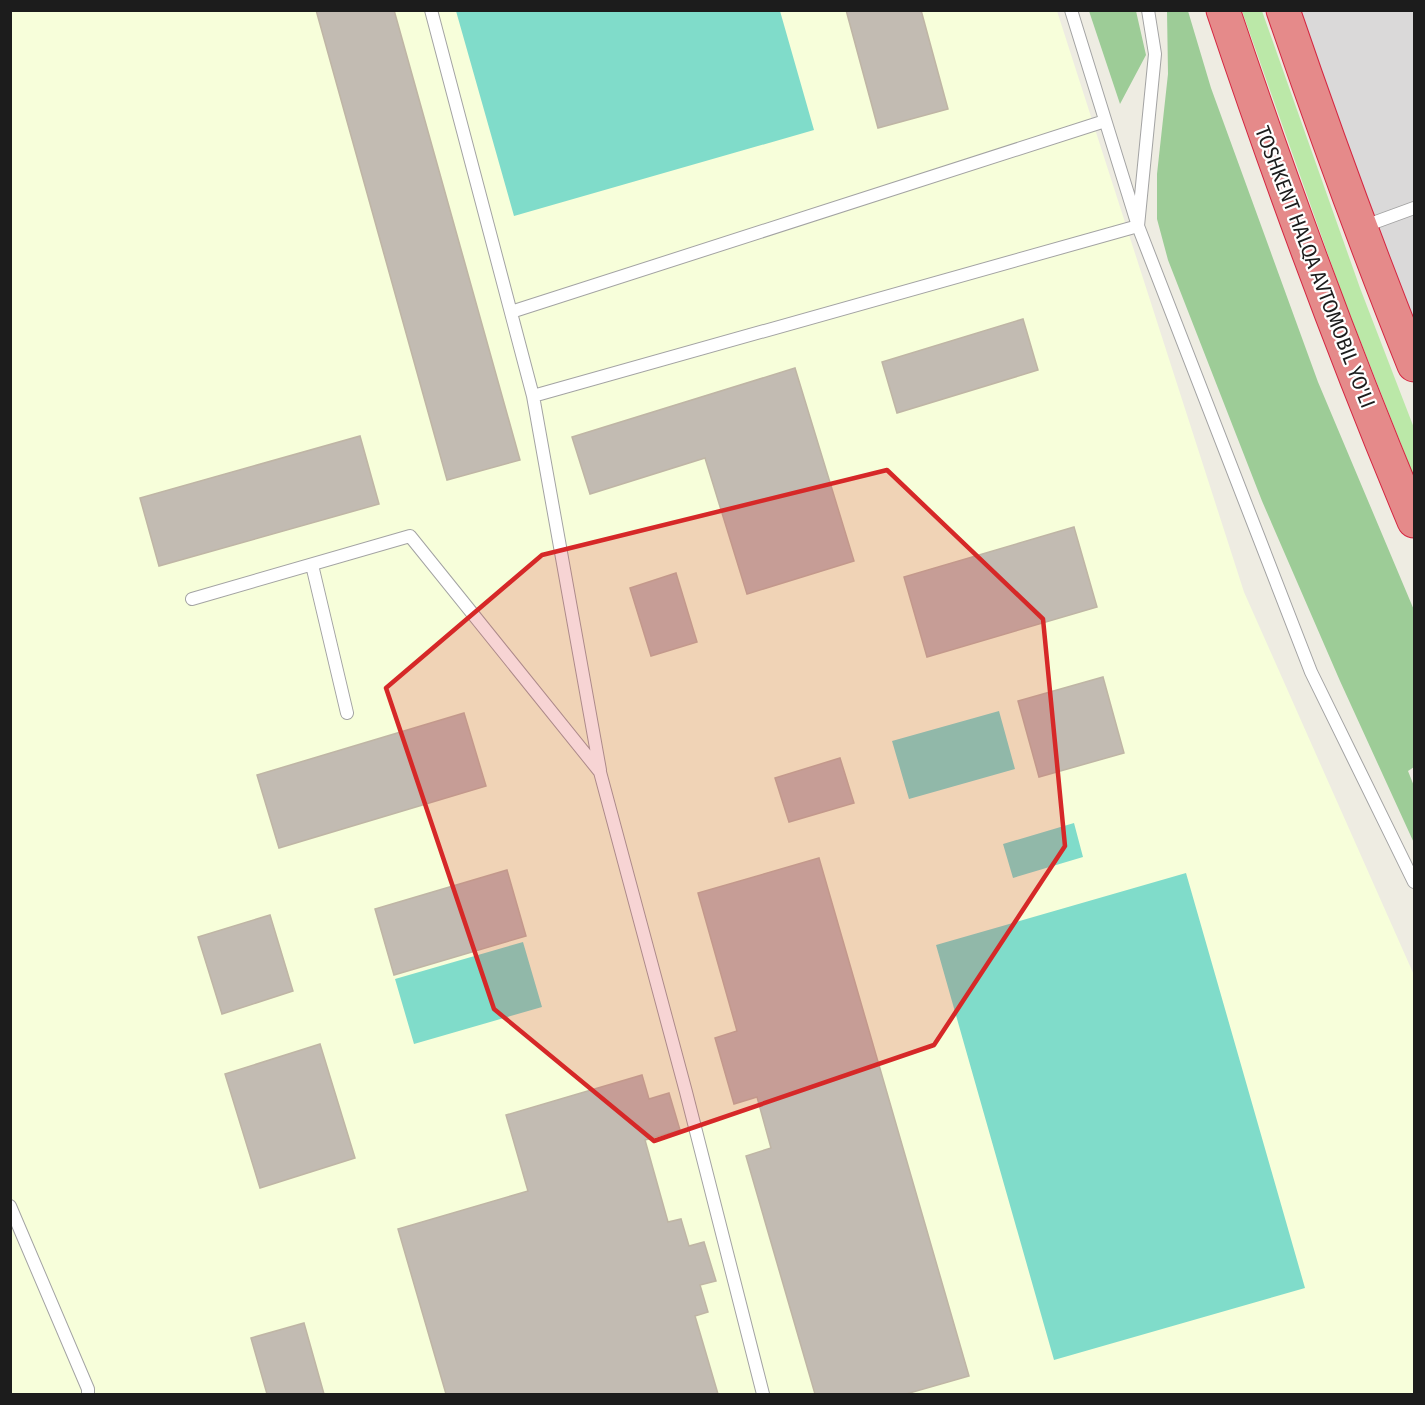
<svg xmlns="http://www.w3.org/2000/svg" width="1425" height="1405" font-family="'Fira Sans Condensed',sans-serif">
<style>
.residential{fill:#dad9d9}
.education{fill:#f7feda}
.grass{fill:#bbe8a8}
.forest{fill:#9dcc97}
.pitch{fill:#80dcca}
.building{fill:#c2bbb2;stroke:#bfb5a5;stroke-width:1.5}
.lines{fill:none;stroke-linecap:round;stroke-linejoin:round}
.lane-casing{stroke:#a3a3a3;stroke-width:14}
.highway-casing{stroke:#d42641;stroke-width:35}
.lane{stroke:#fff;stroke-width:12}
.highway{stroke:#e58a8a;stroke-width:33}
.marked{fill:#d62828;fill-opacity:0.2;stroke:#d62828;stroke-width:4.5;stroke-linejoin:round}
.labels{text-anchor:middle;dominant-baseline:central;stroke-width:4.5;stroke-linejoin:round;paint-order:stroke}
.street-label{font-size:21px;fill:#1c1c1c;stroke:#fff}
</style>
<rect width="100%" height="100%" fill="#eeece2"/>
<path class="residential" d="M1283,11h131v354z"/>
<path class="education" d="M10,11h1047l187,581 170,383v419h-1403z"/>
<path class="grass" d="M1242,11h20l98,277 54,140v49l-71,-180z"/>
<path class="forest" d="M1089,11h47l10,44 -26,49z
M1167,11h21l23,77 107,294 96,228v157l-6,4 6,15v57l-74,-162 -78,-180 -94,-241 -11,-41v-45l11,-100z"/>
<path class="pitch" d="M456,11h324l34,119 -300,86z
M999,711l16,58 -106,30 -17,-58z
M1074,823l9,34 -70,21 -10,-34z
M1186,873l119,415 -251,72 -118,-415z
M523,942l19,65 -128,37 -19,-65z"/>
<path class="building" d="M316,10h78l126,450 -73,20z
M846,10h75l27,99 -70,19z
M1023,319l15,51 -141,43 -15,-51z
M795,368l59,193 -107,33 -42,-136 -115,36 -18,-57z
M360,436l19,68 -220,62 -19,-68z
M1074,527l23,80 -170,50 -23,-80z
M676,573l21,69 -46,14 -21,-68z
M1103,677l21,76 -85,24 -21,-76z
M464,713l22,73 -207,62 -22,-73z
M840,758l14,45 -65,19 -14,-44z
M819,858l150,518 -63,18h-91l-69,-238 25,-8 -14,-51 -23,7 -19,-66 22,-7 -39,-138z
M507,870l19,66 -132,39 -19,-66z
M270,915l23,76 -71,23 -24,-77z
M320,1044l35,114 -95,30 -35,-114z
M642,1075l7,24 20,-6 11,37 -35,10 23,82 13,-3 8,27 15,-4 12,39 -16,4 8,27 -13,4 23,78h-272l-48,-165 130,-38 -22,-76z
M304,1323l20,71h-57l-16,-56z"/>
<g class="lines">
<defs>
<path id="lane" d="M431,10l102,386 67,374
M1148,10l7,44 -17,172 173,446 103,210
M1362,227l52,-19
M511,312l594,-191
M533,396l605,-170 -67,-216
M312,565l35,148
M192,599l218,-63 190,236 86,320 77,302
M10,1206l78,183v5"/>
<path id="highway" d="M1223,10c58,173 121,344 191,511
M1283,10c41,120 84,238 131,355"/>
</defs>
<use href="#lane" class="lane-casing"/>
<use href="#highway" class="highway-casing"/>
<use href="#lane" class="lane"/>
<use href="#highway" class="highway"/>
</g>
<path class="marked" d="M887,470l156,149 22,227 -131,199 -280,96 -160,-132 -108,-321 156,-133z"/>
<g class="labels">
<g class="street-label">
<text transform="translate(1315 267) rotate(69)">TOSHKENT HALQA AVTOMOBIL YO'LI</text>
</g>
</g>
<rect width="1425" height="1405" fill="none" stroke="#1c1c1c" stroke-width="24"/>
</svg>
